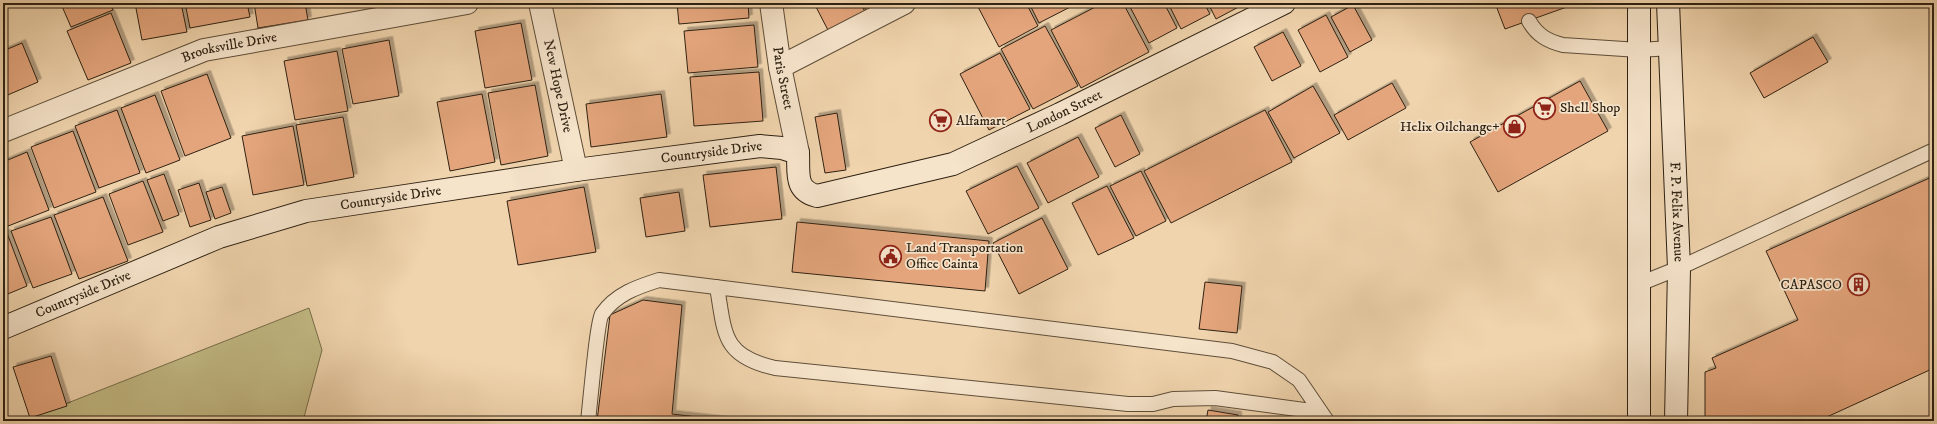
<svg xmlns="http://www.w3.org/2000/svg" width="1937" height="424" font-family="'IM FELL DW Pica',serif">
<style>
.green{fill:#c2ba84;stroke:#786e4b}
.building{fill:#e4a57c;stroke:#2e2112;filter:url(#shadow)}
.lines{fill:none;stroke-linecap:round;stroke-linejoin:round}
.lane-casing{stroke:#5e4e39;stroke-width:16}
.street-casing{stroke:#5e4e39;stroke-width:24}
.secondary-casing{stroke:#2e2112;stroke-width:24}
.lane{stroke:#f5e3ca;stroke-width:14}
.street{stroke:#f5e3ca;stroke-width:22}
.secondary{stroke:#f5e3ca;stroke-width:22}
.labels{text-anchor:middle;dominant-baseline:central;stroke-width:3.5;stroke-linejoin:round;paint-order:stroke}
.street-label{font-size:14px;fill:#2e2112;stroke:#f5e3ca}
.poi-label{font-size:14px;fill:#2e2112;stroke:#f5e3ca;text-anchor:start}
</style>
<defs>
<filter id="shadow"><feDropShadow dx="3.5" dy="-3.5" stdDeviation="0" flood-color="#0004"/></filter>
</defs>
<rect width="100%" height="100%" fill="#f0d4ad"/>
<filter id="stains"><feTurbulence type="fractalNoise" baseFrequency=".005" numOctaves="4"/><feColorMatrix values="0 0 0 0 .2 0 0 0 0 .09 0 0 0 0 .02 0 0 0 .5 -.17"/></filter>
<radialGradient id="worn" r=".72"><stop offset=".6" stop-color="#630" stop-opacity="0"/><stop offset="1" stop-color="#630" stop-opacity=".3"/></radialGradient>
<path class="green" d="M309,308l13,42 -19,71h-281z"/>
<path class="building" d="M64,3h46l3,7 -42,17 -10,-23z
M135,3h46l6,29 -45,8z
M185,3h62l3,14 -60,11z
M254,3h51l3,17 -50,8z
M677,3h71l1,15 -70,6z
M814,3h46l7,12 -37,19z
M862,3h29l-22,12z
M976,3h50l12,23 -39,21z
M1029,3h49l-39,20z
M1103,3h20l26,49 -68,36 -30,-58z
M1128,3h36l13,25 -28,15z
M1168,3h36l6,11 -29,15z
M1208,3h38l-30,16z
M1495,3h83l-73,26z
M1353,5l19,35 -22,12 -19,-35z
M111,13l20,50 -43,17 -21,-49z
M1326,15l22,42 -28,15 -22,-42z
M521,23l11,57 -47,8 -10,-57z
M754,25l4,42 -70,6 -4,-42z
M1045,26l33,60 -45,23 -32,-60z
M1283,32l18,34 -29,15 -18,-34z
M1813,37l15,25 -64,36 -14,-25z
M389,40l10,56 -46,8 -11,-55z
M22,43l16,39 -35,15v-46z
M337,51l11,60 -53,9 -11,-59z
M1000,53l30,56 -41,21 -29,-56z
M759,72l4,49 -69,5 -4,-49z
M207,74l24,64 -46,18 -24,-65z
M1580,81l28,50 -110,61 -28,-50z
M1392,83l14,25 -58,32 -14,-25z
M535,85l13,71 -47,9 -13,-72z
M1313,86l27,47 -46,25 -26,-46z
M482,94l13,68 -45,9 -13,-69z
M661,94l6,43 -76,10 -5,-43z
M155,95l25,65 -34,13 -25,-65z
M117,110l23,63 -41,15 -24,-62z
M1265,110l27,52 -121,61 -27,-52z
M837,113l9,57 -21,3 -10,-56z
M1121,115l19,39 -25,13 -20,-39z
M343,117l11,60 -47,9 -11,-61z
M293,126l11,59 -51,10 -11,-59z
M73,131l23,61 -42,16 -23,-61z
M1078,137l21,40 -51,26 -21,-40z
M27,152l22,58 -46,18v-66z
M1017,166l22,42 -51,26 -22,-43z
M776,167l6,52 -72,8 -7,-52z
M1141,171l25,50 -30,15 -26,-50z
M164,174l15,41 -16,6 -16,-41z
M1934,176v192l-116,53h-113v-49l11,-4 -4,-10 86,-38 -32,-69z
M143,181l20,51 -35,13 -19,-51z
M199,183l12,37 -21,7 -12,-37z
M1107,186l27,52 -36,17 -26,-52z
M222,187l9,26 -16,6 -9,-27z
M584,187l12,65 -78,13 -11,-64z
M679,192l6,39 -39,6 -6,-39z
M103,197l25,64 -49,18 -25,-64z
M51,217l21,57 -39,14 -22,-57z
M1042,218l26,51 -49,25 -26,-51z
M797,222l192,19 -4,50 -193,-19z
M7,233l20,53 -24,10v-62z
M1205,282l37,4 -5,47 -38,-4z
M643,300l39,5 -10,109 60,7h-135l13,-106z
M51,356l16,50 -37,12 -17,-51z
M1208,410l30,5v6h-32z"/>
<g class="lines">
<defs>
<path id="lane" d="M1529,21c8,14 18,20 34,24l76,5 32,-2
M1639,284l40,-16 255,-118
M717,287c8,47 5,69 58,81l353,36h25l20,-5 42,-1 104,14
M588,421c2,-15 9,-100 14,-107 14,-20 35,-27 57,-34l573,71 41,11 26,18 28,41"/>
<g id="street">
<path id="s1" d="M540,3l36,167"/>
<path id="s2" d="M771,3l9,64 18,86"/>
<path d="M780,67l124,-64"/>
<path id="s3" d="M3,131l201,-81 263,-47"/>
</g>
<g id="secondary">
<path d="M1639,3v418"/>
<path id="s4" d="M1668,3l11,265 -3,153"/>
<path id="s5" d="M3,328l216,-91 87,-26 270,-41 184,-24 22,2 16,5c1,20 -4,37 19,43l136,-32 107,-50 224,-111"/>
</g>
</defs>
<use href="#lane" class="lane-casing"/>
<use href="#street" class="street-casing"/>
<use href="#secondary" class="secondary-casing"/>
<use href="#lane" class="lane"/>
<use href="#street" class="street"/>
<use href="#secondary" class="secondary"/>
</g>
<defs>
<symbol id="supermarket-ring" viewBox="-11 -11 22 22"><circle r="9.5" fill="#f5e3ca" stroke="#8f2418" stroke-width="1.5"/><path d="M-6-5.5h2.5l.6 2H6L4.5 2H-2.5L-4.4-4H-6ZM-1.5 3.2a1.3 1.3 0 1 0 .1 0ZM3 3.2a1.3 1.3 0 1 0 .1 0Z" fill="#8f2418"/></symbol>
<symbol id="shop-ring" viewBox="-11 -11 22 22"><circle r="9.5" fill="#f5e3ca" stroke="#8f2418" stroke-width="1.5"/><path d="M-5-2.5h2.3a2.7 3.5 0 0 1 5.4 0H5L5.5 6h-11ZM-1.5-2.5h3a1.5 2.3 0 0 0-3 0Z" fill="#8f2418"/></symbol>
<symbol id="civic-ring" viewBox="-11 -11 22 22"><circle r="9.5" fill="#f5e3ca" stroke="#8f2418" stroke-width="1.5"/><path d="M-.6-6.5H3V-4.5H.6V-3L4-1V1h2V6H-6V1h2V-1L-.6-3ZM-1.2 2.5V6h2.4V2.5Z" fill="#8f2418"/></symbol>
<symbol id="building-ring" viewBox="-11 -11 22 22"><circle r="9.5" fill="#f5e3ca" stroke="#8f2418" stroke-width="1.5"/><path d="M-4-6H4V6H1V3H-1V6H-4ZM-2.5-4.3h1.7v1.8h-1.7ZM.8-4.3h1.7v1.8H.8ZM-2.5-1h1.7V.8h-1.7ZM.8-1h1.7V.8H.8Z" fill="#8f2418"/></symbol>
</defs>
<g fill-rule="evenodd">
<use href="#supermarket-ring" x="1532" y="96" width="25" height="25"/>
<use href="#supermarket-ring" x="928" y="108" width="25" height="25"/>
<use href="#shop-ring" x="1502" y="114" width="25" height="25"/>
<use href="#civic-ring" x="878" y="244" width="25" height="25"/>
<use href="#building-ring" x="1846" y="272" width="25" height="25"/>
</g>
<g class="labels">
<g class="street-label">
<text stroke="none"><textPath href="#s3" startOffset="242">Brooksville Drive</textPath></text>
<text stroke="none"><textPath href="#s2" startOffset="76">Paris Street</textPath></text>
<text stroke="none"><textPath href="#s1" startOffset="85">New Hope Drive</textPath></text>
<text stroke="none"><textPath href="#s5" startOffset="1138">London Street</textPath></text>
<text stroke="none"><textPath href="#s5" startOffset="735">Countryside Drive</textPath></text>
<text stroke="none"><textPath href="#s5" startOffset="411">Countryside Drive</textPath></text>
<text stroke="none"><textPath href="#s4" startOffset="209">F. P. Felix Avenue</textPath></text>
<text stroke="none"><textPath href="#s5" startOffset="87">Countryside Drive</textPath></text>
</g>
<g class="poi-label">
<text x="1560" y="108">Shell Shop</text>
<text x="956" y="121">Alfamart</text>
<text x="1500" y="127" text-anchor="end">Helix Oilchange+</text>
<text x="906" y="248">Land Transportation<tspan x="906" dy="16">Office Cainta</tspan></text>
<text x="1842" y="285" text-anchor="end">CAPASCO</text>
</g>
</g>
<rect width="1937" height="424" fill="none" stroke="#f0d4ad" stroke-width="16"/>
<rect x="4" y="4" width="1929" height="416" fill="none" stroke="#2e2112" stroke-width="2"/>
<rect x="8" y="8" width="1921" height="408" fill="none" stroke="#2e2112"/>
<rect width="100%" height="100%" filter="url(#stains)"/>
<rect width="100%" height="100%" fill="url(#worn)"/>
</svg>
